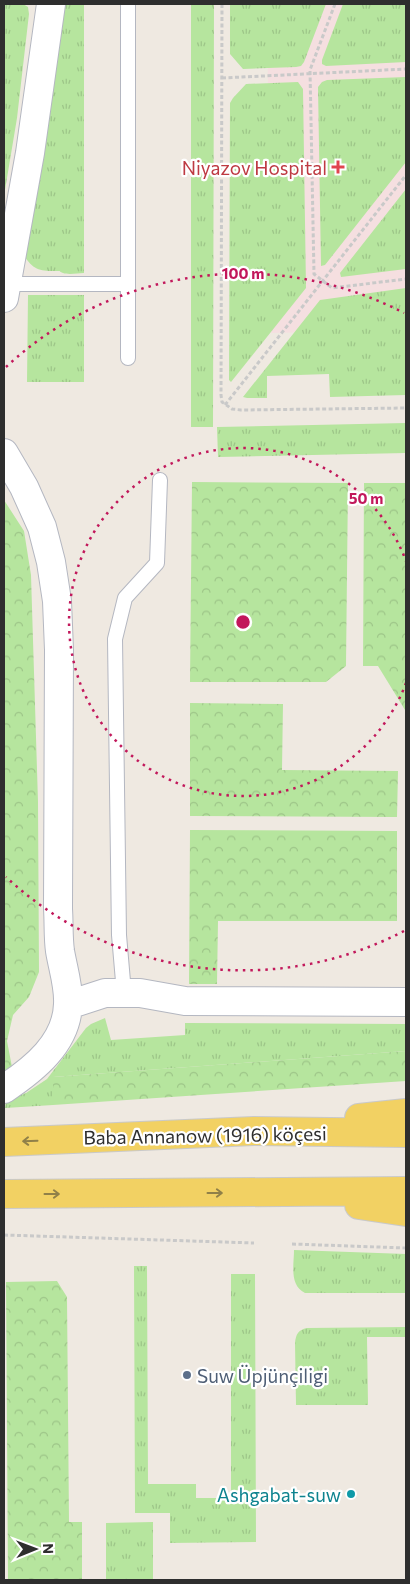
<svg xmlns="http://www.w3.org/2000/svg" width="410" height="1584" font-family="Commissioner,sans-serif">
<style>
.medical{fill:#f5dfe0}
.grass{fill:url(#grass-tufts)}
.forest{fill:url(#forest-crowns)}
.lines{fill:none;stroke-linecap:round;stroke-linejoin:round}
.lane-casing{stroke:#b4b7c1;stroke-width:16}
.street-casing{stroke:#b4b7c1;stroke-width:30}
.primary-casing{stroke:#c9c9c9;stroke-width:30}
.path{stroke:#c9c9c9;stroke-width:3;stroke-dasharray:4 2.5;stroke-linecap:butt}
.lane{stroke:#fff;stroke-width:14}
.street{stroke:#fff;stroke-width:28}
.primary{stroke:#f2d163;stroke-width:28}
.oneway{stroke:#908048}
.ring{fill:none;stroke:#c2185b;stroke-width:2.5;stroke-dasharray:2.5 5}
.health-dot{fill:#e0444e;stroke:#fff;stroke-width:2}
.service-dot{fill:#5c6f8a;stroke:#fff;stroke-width:2}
.culture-dot{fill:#0f9aa8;stroke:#fff;stroke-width:2}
.labels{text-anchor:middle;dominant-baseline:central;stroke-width:4.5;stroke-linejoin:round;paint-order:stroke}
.health-label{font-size:19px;fill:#be3a42;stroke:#fff;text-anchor:end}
.street-label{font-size:19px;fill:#2e2e2e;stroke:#fff}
.service-label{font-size:19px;fill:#4e5e75;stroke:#fff;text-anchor:start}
.culture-label{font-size:19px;fill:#0d838f;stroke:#fff;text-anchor:end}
.centre{fill:#c2185b;stroke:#fff;stroke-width:2.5}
.ring-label{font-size:15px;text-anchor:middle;font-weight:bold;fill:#c2185b;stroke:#fff;stroke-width:4.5;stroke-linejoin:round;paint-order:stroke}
</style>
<defs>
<pattern id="grass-tufts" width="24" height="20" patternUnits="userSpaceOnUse" patternTransform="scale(1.25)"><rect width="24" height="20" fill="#b6e59e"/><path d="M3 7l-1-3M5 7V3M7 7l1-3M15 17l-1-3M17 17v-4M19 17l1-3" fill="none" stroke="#9dc588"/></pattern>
<pattern id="forest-crowns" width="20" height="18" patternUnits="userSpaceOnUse" patternTransform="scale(1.25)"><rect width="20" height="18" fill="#b6e59e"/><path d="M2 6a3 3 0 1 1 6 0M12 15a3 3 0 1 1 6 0" fill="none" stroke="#9dc588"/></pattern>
</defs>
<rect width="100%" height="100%" fill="#efe9e1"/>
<path class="medical" d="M267,4h139v326l-135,3z"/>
<path class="grass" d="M4,4h19l5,3 1,7 -12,104 -13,78z
M62,4h22v269c-6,0 -15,2 -21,0 -6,-2 0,-2 -7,-2 -14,0 -22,0 -31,-14z
M191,4h23l-1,423h-22z
M230,4h96l-22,58 -3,4 -5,1 -53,2 -13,-15z
M343,4h63v58l-80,4 -4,-2v-4z
M406,77v85l-81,103 -4,1 -3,-179 4,-5 5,-2z
M298,82l5,7 3,199 -75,94 -2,-2 1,-277 3,-5 13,-14z
M406,189v80l-65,8 -1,-4z
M406,288v107l-76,2 -1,-23 -62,2v22h-20l-4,-1 77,-97z
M28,295h56v87h-57z
M406,423v30l-188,4 -1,-30z
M105,1018l6,22 74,-5v-12l221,1v27l-353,26v28l-48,3 1,-7 20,-8 21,-14 39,-51 5,-4z
M294,1250l112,4v39h-101c-16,-8 -11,-28 -11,-43z
M134,1266h13l1,218h48v14h35v-224h24l1,268 -86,1v-30h-35z
M406,1327v10h-39l1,68h-72l-1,-62c1,-9 3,-13 12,-15z
M153,1522v58h-47v-57z"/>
<path class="forest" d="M192,482l156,1 -2,183 -20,16h-136z
M364,483h42v257h-1v-30l-27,-44h-15z
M4,500l20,31 7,44 7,227 1,170 -10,25 -16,18 -6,26 5,26 -8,9z
M190,703l93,1 -1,66 116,1 -1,46 -207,-1z
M190,830l207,1v90h-179l-1,63h-28z
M406,1051v30l-353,24v-28z
M57,1281l10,16 2,225h13v58h-74l-2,-298z"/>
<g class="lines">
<defs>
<path id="lane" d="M128,4v354
M6,284h122
M124,993l-5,-58 -4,-296 10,-41 32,-35 3,-83"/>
<path id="street" d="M4,298l26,-145 21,-149
M4,453l20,34 18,40 9,35 6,39 2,49 -1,259c1,14 0,28 2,42 3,18 9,35 8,53 -1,39 -34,65 -64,85
M68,1005l37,-12h35l45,8 221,1"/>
<path id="primary" d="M359,1118l47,-5
M4,1142l250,-11 152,2
M4,1194l402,-3
M359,1205l47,7"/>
</defs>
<use href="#lane" class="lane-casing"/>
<use href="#street" class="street-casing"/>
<use href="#primary" class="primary-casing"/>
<path class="path" d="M222,4l-1,391 1,7 10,7 9,1 165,-2
M335,4l-25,66 4,204 18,14 74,-9
M222,78l184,-9
M225,405l181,-230
M4,1235l250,8
M292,1244l114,4"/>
<use href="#lane" class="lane"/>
<use href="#street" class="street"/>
<use href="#primary" class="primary"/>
</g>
<defs><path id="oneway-shaft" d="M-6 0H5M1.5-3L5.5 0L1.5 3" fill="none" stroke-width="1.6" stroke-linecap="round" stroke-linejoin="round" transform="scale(1.25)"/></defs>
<g class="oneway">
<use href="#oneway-shaft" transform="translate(30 1141) rotate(178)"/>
<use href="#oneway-shaft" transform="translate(215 1193)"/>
<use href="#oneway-shaft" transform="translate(52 1194)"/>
</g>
<g class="ring">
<path d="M406 683A174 174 0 1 1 406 561"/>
<path d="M404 931A348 348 0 0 1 6 877M6 367A348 348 0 0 1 404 313"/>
</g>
<path class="health-dot" d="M335.5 159.5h5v5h5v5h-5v5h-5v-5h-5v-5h5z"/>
<circle class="service-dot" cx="187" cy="1375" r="5"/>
<circle class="culture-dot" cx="351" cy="1494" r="5"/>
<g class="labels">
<g class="health-label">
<text x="327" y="167">Niyazov Hospital</text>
</g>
<g class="street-label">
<text transform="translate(205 1135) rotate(-1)">Baba Annanow (1916) köçesi</text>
</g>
<g class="service-label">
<text x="197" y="1375">Suw Üpjünçiligi</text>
</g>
<g class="culture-label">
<text x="341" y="1494">Ashgabat-suw</text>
</g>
</g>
<circle cx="243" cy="622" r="8" class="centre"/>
<g class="ring-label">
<text x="243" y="279">100 m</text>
<text x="366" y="504">50 m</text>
</g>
<rect width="410" height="1584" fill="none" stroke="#2e2e2e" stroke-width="10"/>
<g transform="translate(35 1549) rotate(89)" stroke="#ffffff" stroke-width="4" paint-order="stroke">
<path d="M0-4L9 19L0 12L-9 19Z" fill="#2e2e2e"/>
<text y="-8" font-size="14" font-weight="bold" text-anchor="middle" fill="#2e2e2e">N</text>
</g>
</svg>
